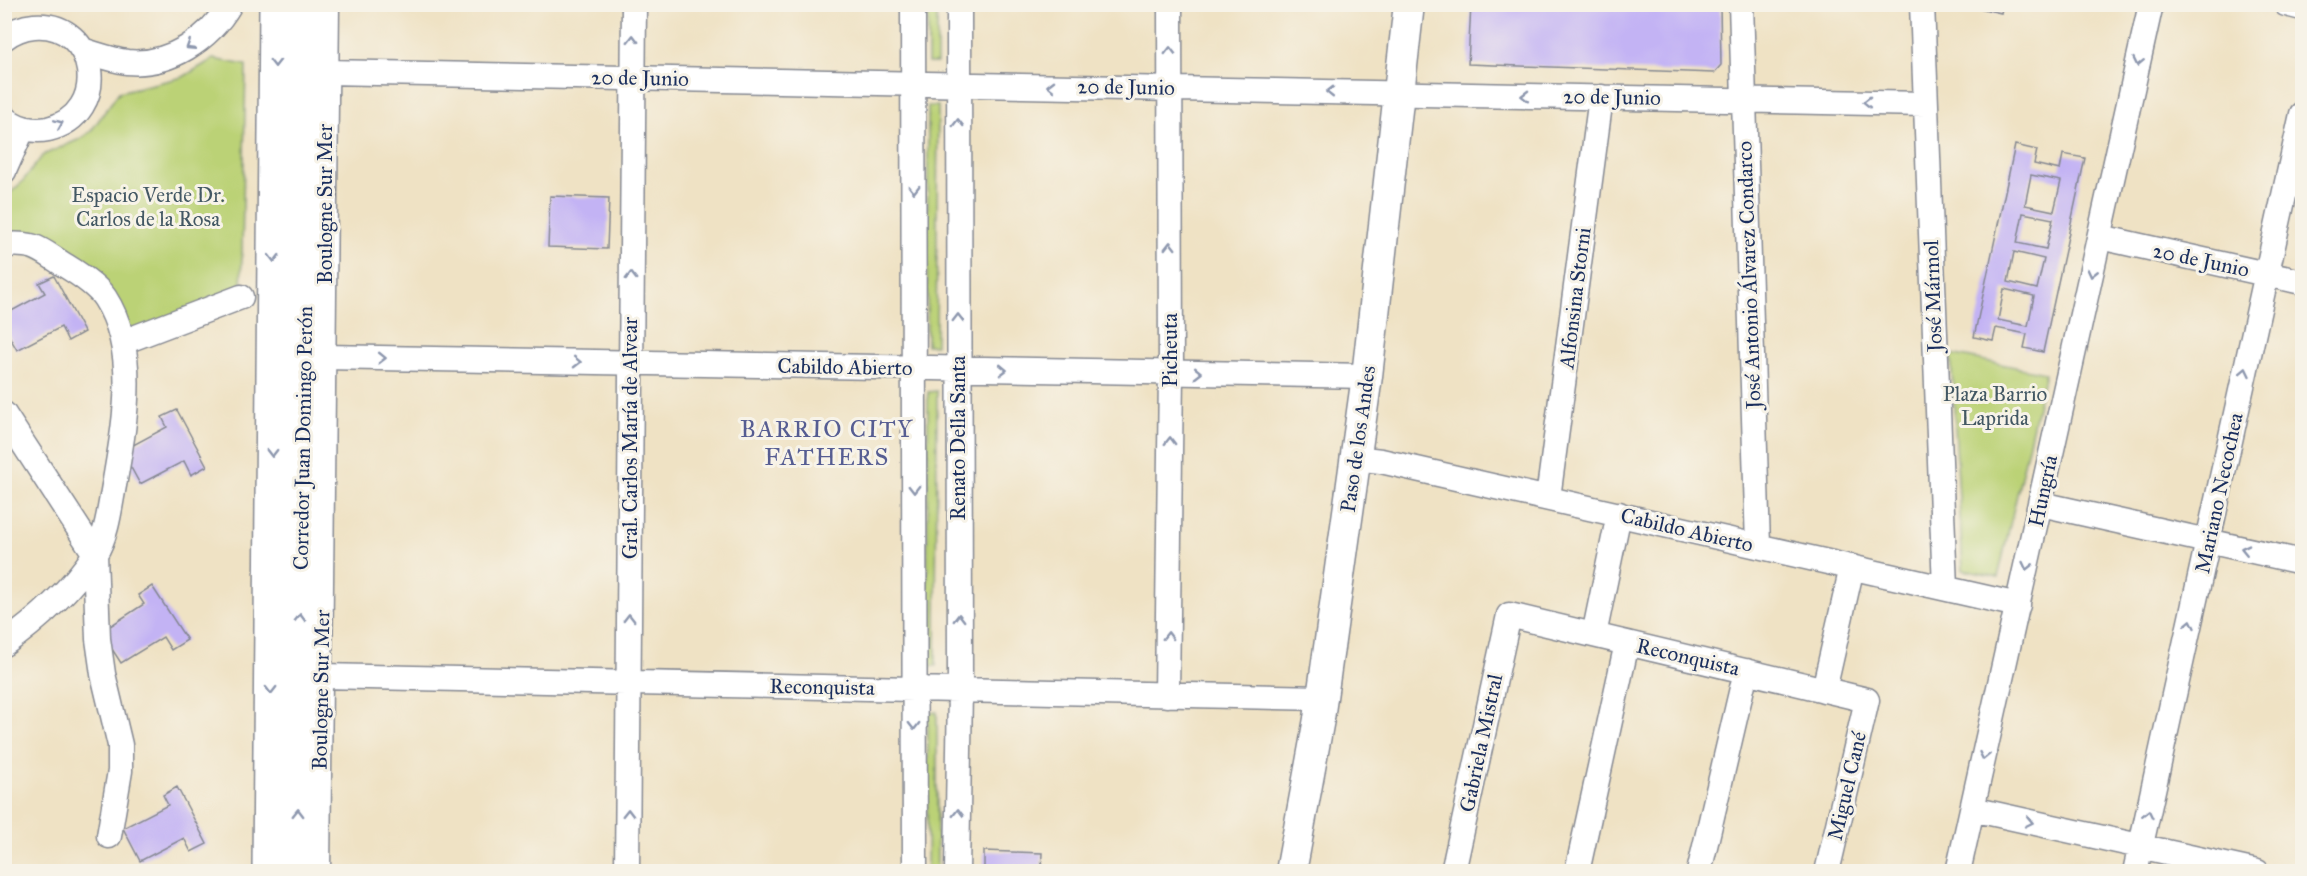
<svg xmlns="http://www.w3.org/2000/svg" width="2307" height="876" font-family="'IM FELL Great Primer',serif">
<style>
.green{fill:#bbd276;stroke:#6b806a;stroke-width:1.5}
.building{fill:#c3b3f4;fill-rule:evenodd}
.lines{fill:none;stroke-linecap:round;stroke-linejoin:round}
.minor-casing{stroke:#858891;stroke-width:27}
.major-casing{stroke:#858891;stroke-width:33}
.highway-casing{stroke:#858891;stroke-width:36}
.minor{stroke:#fff;stroke-width:24}
.major{stroke:#fff;stroke-width:30}
.highway{stroke:#fff;stroke-width:33}
.oneway{stroke:#8d97ae}
.labels{text-anchor:middle;dominant-baseline:central;stroke-width:6;stroke-linejoin:round;paint-order:stroke}
.street-label{font-size:21px;fill:#1b2f5e;stroke:#f7f3e8}
.park-label{font-size:21px;fill:#435864;stroke:#f7f3e8}
.quarter-label{font-size:24px;letter-spacing:1.5px;fill:#565d92;stroke:#f7f3e8}
</style>
<rect width="100%" height="100%" fill="#f7f3e8"/>
<filter id="ink" filterUnits="userSpaceOnUse"><feTurbulence type="fractalNoise" baseFrequency=".0167" numOctaves="2"/><feDisplacementMap in="SourceGraphic" scale="12" xChannelSelector="R" yChannelSelector="G"/><feConvolveMatrix kernelMatrix="1 2 1 2 8 2 1 2 1" color-interpolation-filters="sRGB"/></filter>
<filter id="wash" filterUnits="userSpaceOnUse"><feTurbulence type="fractalNoise" baseFrequency=".008" numOctaves="4" result="noise"/><feDisplacementMap in="SourceGraphic" scale="24" xChannelSelector="R" yChannelSelector="G"/><feGaussianBlur stdDeviation="1.35" result="paint"/><feColorMatrix in="noise" values="0 0 0 0 0 0 0 0 0 0 0 0 0 0 0 0 0 1.4 0 .05"/><feComposite in="paint" operator="in"/></filter>
<g filter="url(#wash)">
<rect width="100%" height="100%" fill="#efe2c4"/>
<path class="green" d="M928,5h9v58h-9z
M213,59l33,6 -5,232 -118,45 -46,-69 -72,-28v-47l17,-16 21,-27 37,-16 11,-8 28,-39 64,-15z
M928,106h10l-2,239h-9z
M1951,354l94,19 -47,204 -35,-7z
M937,391l-1,275h-9l1,-274z
M937,712v159h-10l1,-158z"/>
<g id="blocks">
<path class="building" d="M1471,4h249l1,61 -7,8 -246,-9z
M1962,4h41l-2,9z
M2015,145l22,5 -3,14 26,6 3,-16 22,4 -42,194 -19,-4 3,-14 -31,-6 -3,13 -19,-4zM2031,175l30,6 -7,30 -29,-6zM2023,213l30,6 -7,30 -29,-6zM2014,252l30,7 -7,30 -29,-7zM2004,289l30,7 -6,30 -30,-6z
M550,196l59,2 -2,51 -59,-2z
M54,276l30,56 -16,9 -7,-14 -44,23 -13,-23v-12l41,-22 -6,-10z
M177,410l30,56 -16,9 -7,-14 -44,23 -18,-33 45,-24 -5,-10z
M152,586l35,54 -16,10 -8,-13 -42,26 -20,-31 43,-28 -6,-9z
M177,787l30,57 -16,8 -7,-14 -44,23 -17,-33 45,-23 -5,-10z
M984,851l58,2 -1,19h-57z"/>
</g>
</g>
<g filter="url(#ink)">
<use href="#blocks" fill-opacity="0" stroke="#858891" stroke-width="1.5"/>
<g class="lines">
<defs>
<path id="minor" d="M913,4l2,868
M1741,4l17,542
M1922,4l23,584
M2286,4l16,4
M4,38c9,-7 19,-11 30,-12 64,-5 78,88 14,103 -15,3 -33,-1 -44,-12
M82,50c14,4 30,10 45,12 42,4 82,-22 103,-58
M326,72l1599,32
M4,171l19,-43
M2100,237l202,45
M4,245c33,-3 36,5 62,21 13,8 31,20 39,32 34,53 20,124 10,182 -5,25 -7,53 -20,74 -22,34 -58,67 -91,90
M123,342l118,-45
M324,357l1043,19
M4,414l91,140 3,85 5,35 17,71v26l-11,65
M1355,458l26,3 637,144
M1548,498l53,-401
M2041,504l261,58
M1594,635l25,-121
M322,676l1000,22
M1824,690l28,-123
M1167,695l4,-322 -1,-369
M1972,809l285,63
M318,872l9,-868
M627,872l7,-868
M957,872l3,-182 -1,-686
M1453,872l56,-257 358,85 -40,172
M1577,872l50,-229
M1699,872l47,-201
M1958,872l193,-868
M2135,872l167,-758"/>
<path id="major" d="M1291,872l28,-153 48,-343 42,-372"/>
<path id="highway" d="M269,872l7,-868
M297,872l12,-868"/>
</defs>
<use href="#minor" class="minor-casing"/>
<use href="#major" class="major-casing"/>
<use href="#highway" class="highway-casing"/>
<use href="#minor" class="minor"/>
<use href="#major" class="major"/>
<use href="#highway" class="highway"/>
</g>
<defs><path id="oneway-chevron" d="M-2-3.5L2.5 0L-2 3.5" fill="none" stroke-width="1.6" stroke-linecap="round" stroke-linejoin="round" transform="scale(1.5)"/></defs>
<g class="oneway">
<use href="#oneway-chevron" transform="translate(633 39) rotate(-89)"/>
<use href="#oneway-chevron" transform="translate(190 46) rotate(148)"/>
<use href="#oneway-chevron" transform="translate(1170 51) rotate(-90)"/>
<use href="#oneway-chevron" transform="translate(2138 62) rotate(102)"/>
<use href="#oneway-chevron" transform="translate(275 63) rotate(90)"/>
<use href="#oneway-chevron" transform="translate(1051 86) rotate(-179)"/>
<use href="#oneway-chevron" transform="translate(1330 92) rotate(-179)"/>
<use href="#oneway-chevron" transform="translate(1525 96) rotate(-179)"/>
<use href="#oneway-chevron" transform="translate(1867 102) rotate(-179)"/>
<use href="#oneway-chevron" transform="translate(958 123) rotate(-90)"/>
<use href="#oneway-chevron" transform="translate(59 124) rotate(-23)"/>
<use href="#oneway-chevron" transform="translate(914 189) rotate(90)"/>
<use href="#oneway-chevron" transform="translate(1170 246) rotate(-90)"/>
<use href="#oneway-chevron" transform="translate(274 258) rotate(90)"/>
<use href="#oneway-chevron" transform="translate(2092 273) rotate(103)"/>
<use href="#oneway-chevron" transform="translate(631 276) rotate(-90)"/>
<use href="#oneway-chevron" transform="translate(958 318) rotate(-90)"/>
<use href="#oneway-chevron" transform="translate(382 358) rotate(1)"/>
<use href="#oneway-chevron" transform="translate(577 362) rotate(1)"/>
<use href="#oneway-chevron" transform="translate(1003 370) rotate(1)"/>
<use href="#oneway-chevron" transform="translate(2245 372) rotate(-78)"/>
<use href="#oneway-chevron" transform="translate(1198 373) rotate(1)"/>
<use href="#oneway-chevron" transform="translate(1170 441) rotate(-89)"/>
<use href="#oneway-chevron" transform="translate(272 453) rotate(90)"/>
<use href="#oneway-chevron" transform="translate(914 489) rotate(90)"/>
<use href="#oneway-chevron" transform="translate(2245 549) rotate(-167)"/>
<use href="#oneway-chevron" transform="translate(2027 566) rotate(103)"/>
<use href="#oneway-chevron" transform="translate(300 618) rotate(-89)"/>
<use href="#oneway-chevron" transform="translate(629 618) rotate(-90)"/>
<use href="#oneway-chevron" transform="translate(959 618) rotate(-90)"/>
<use href="#oneway-chevron" transform="translate(2190 624) rotate(-78)"/>
<use href="#oneway-chevron" transform="translate(1168 636) rotate(-89)"/>
<use href="#oneway-chevron" transform="translate(271 690) rotate(90)"/>
<use href="#oneway-chevron" transform="translate(914 726) rotate(90)"/>
<use href="#oneway-chevron" transform="translate(1984 756) rotate(102)"/>
<use href="#oneway-chevron" transform="translate(298 813) rotate(-89)"/>
<use href="#oneway-chevron" transform="translate(628 813) rotate(-89)"/>
<use href="#oneway-chevron" transform="translate(958 813) rotate(-89)"/>
<use href="#oneway-chevron" transform="translate(2148 814) rotate(-78)"/>
<use href="#oneway-chevron" transform="translate(2029 822) rotate(12)"/>
</g>
</g>
<g class="labels">
<g class="street-label">
<text transform="translate(640 78) rotate(1)">20 de Junio</text>
<text transform="translate(1126 87) rotate(1)">20 de Junio</text>
<text transform="translate(1612 97) rotate(1)">20 de Junio</text>
<text transform="translate(325 204) rotate(-90)">Boulogne Sur Mer</text>
<text transform="translate(2201 260) rotate(12)">20 de Junio</text>
<text transform="translate(1749 275) rotate(-92)">José Antonio Álvarez Condarco</text>
<text transform="translate(1933 296) rotate(-92)">José Mármol</text>
<text transform="translate(1575 298) rotate(-83)">Alfonsina Storni</text>
<text transform="translate(1170 350) rotate(-90)">Picheuta</text>
<text transform="translate(845 367) rotate(1)">Cabildo Abierto</text>
<text transform="translate(303 438) rotate(-89)">Corredor Juan Domingo Perón</text>
<text transform="translate(630 438) rotate(-90)">Gral. Carlos María de Alvear</text>
<text transform="translate(958 438) rotate(-90)">Renato Della Santa</text>
<text transform="translate(1358 439) rotate(-82)">Paso de los Andes</text>
<text transform="translate(2043 491) rotate(-78)">Hungría</text>
<text transform="translate(2219 493) rotate(-78)">Mariano Necochea</text>
<text transform="translate(1687 530) rotate(13)">Cabildo Abierto</text>
<text transform="translate(1688 657) rotate(13)">Reconquista</text>
<text transform="translate(822 687) rotate(1)">Reconquista</text>
<text transform="translate(321 690) rotate(-89)">Boulogne Sur Mer</text>
<text transform="translate(1481 743) rotate(-78)">Gabriela Mistral</text>
<text transform="translate(1847 786) rotate(-77)">Miguel Cané</text>
</g>
<g class="park-label">
<text x="148" y="195">Espacio Verde Dr.<tspan x="148" dy="24">Carlos de la Rosa</tspan></text>
<text x="1995" y="394">Plaza Barrio<tspan x="1995" dy="24">Laprida</tspan></text>
</g>
<g class="quarter-label">
<text x="827" y="429">BARRIO CITY<tspan x="827" dy="28">FATHERS</tspan></text>
</g>
</g>
<rect width="2307" height="876" fill="none" stroke="#f7f3e8" stroke-width="24"/>
</svg>
